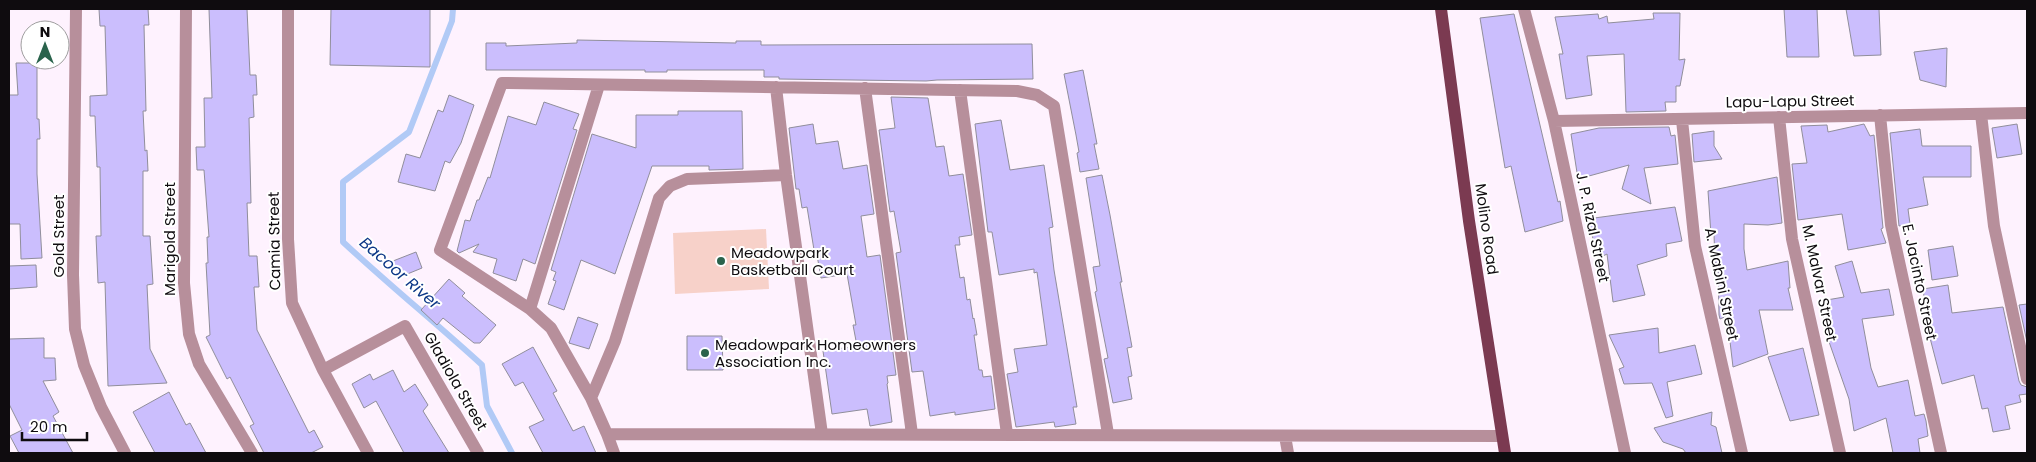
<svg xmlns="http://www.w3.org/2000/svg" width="2036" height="462" font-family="Poppins,sans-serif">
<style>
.green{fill:#f7d1c9}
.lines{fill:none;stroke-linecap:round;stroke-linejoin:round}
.stream{stroke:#b1caf6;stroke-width:6}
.building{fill:#cbbefd;stroke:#908e9b}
.street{stroke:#b78f9b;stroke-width:12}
.primary{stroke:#7b3a51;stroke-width:12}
.poi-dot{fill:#2a634c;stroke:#fff;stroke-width:2}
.labels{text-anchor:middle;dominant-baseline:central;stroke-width:4;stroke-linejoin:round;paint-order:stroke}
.street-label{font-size:15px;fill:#0f0c0f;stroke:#fff}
.poi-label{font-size:15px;fill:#0f0c0f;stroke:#fff;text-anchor:start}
.water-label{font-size:16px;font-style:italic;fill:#0b3686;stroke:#fff}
</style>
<rect width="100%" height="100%" fill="#fef2fe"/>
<path class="green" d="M766,229l3,60 -94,5 -2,-61z"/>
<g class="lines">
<path class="stream" d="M453,9l-1,12 -43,111 -66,50v60c45,42 93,81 139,123l5,41 25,47"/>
</g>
<path class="building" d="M99,9h49l1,16h-5l2,86h-3l2,40 2,-1 1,21h-5v65h7l3,48 -6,1 3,64 17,34 -59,3 -3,-104 -7,1 -2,-47h5l-1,-69h-3l-2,-51h-5v-20l17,-1 -2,-69h-5z
M209,9h38l3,66h6l1,20h-4l1,22 -5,1 2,85h-4l2,53h8l2,31h-5l3,43 52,103 5,-3 9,17 -12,6h-47l-14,-27 4,-2 -24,-47 -3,2 -21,-42 4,-2 -4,-72h2l-1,-26h2l-5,-67h-7l-1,-23h9l-1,-49h8z
M331,9h99v58l-100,-2z
M1784,9h33l2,48h-32z
M1846,9h33l2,46 -27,1z
M1653,13h27l-1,47 6,-1 -5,27h-4v16h-11l1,9 -40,1 -2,-58 -37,2 5,39 -26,4 -7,-45h4l-8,-37 43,-3 1,5 8,-3 1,7 46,-4z
M1514,14l44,188 2,-1 3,20 -38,11 -14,-66 -6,2 -25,-150z
M577,40l159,3v-2h25v4l271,-1 1,35 -96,1 -11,1 -147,-2v-2h-15v-7h-97v2h-22v-2h-159v-27h20v3l71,-3z
M1947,48l-1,39 -26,-7 -6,-28z
M16,63h21v56h2l1,20h-3v35l5,84 -21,1 -1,-35h-11v-129h9z
M1083,70l14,74h-3l5,25 -19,3 -3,-19 2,-1 -3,-17 -12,-61z
M449,95l25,10 -13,38 -11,20 -5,-2 -10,30 -37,-9 8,-28 14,4 18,-48 5,2z
M891,97l37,1 8,49 8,-1 5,30 14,-2 9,61 -13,2 1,8h-5l5,33 4,-1 3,23 3,-1 3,20 1,-1 3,17h-3l5,35h3l1,7 8,-1 4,33 -40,6v-3l-25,4 -7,-45 -11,1 -16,-119 5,-1 -7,-41 -4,1 -11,-82 16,-2z
M544,102l35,12 -6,15 4,1 -42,134 -12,-5 -7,22 -23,-8 4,-14 -24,-7 6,-8 -20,9 -2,-2 8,-31 5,1 7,-21h2l9,-23 2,1 18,-62 28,9z
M678,111h64l1,58 -34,1v-4h-57l-37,108 -34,-14 -17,50 -16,-6 8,-23 -3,-1 3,-8 -5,-2 41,-136 44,14v-33h42z
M1001,120l9,50 34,-5 9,62 -4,1 5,42 23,137h-4l3,17 -21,3 -1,-5 -38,5 -9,-53 11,-2 -4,-23 33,-4 -10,-73 -3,1v-4l-35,6 -7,-43h-4l-13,-108z
M813,124l3,20 22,-3 5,28 24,-4 7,49 -13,2 6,41 13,-2 16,120 -9,1 1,7 -1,1 5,38 -22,4 -3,-17 -35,5 -9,-63 34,-5 -4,-21h3l-9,-51 -26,4 -4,-23 -2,1 -8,-49 -5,1 -3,-19h-3l-7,-61z
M1864,124l6,12 4,-1 9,93 -2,1 5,14 -38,7 -6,-36 -44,6 -6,-56 15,-1 -6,-37 26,-1 1,7z
M2017,124l5,30 -25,4 -5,-30z
M1669,127l2,9 4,-1 3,29 -34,4 7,36 -29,-15 7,-24 -51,14 -7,-45 28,-6z
M1920,129l2,17h49v31h-48l5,28 -20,4 2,15 -11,2 -9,-93z
M1714,131v15l8,13 -28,3 -2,-28z
M1102,175l8,40 12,67h-2l12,65 -5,1 5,28 -4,1 4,22 -19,4 -9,-44 4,-1 -13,-66 2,-1 -4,-24 7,-1 -14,-88z
M1777,177l5,46 -14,2 -24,-1v25l3,21 41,-9 2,27h-2l5,22h-34l9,44 -35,13 -6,-51 -7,3 -1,-4 -1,-52h-3l-1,-29 -3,1 -3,-44z
M1675,207l7,34 -16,3 1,12 -30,9 8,30 -32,7 -6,-48 -8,4 -12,-39z
M1953,246l5,30 -26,4 -4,-30z
M416,252l6,16 -22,9 -7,-16z
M1852,261l9,32 28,-4 5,26 -32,4 9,49 7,19 30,-7 7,36 9,-2 2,7 2,15 -10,3 2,14h-27l-7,-35 -32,13 -5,-32 -22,-63 -6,-35 23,-4 -9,-31z
M36,265l1,22 -28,2v-23z
M449,279l16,14 -3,3 34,29 -16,18h-6l-31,-25 -6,7 -16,-15z
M1948,285l4,28 51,-6 16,74 2,4 6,2v7l-8,1 2,7 -16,4 5,23 -17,3 -5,-24 -6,1 -8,-34 -32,9 -12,-46 -7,-49z
M2027,304v38l-8,-37z
M578,317l20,7 -9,25 -20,-6z
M1658,328l1,25 36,-8 7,29 -35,8 6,34 -7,2 -14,-35 -28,1 -5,-15 5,-2 -15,-32z
M687,336h35l1,34h-36z
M44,338v20h11l1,22 -13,1 16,31 -6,4 20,37h-54l-9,-17 12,-6 -13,-26v-65z
M533,347l24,44 -4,2 20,38 11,-5 12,27h-53l-14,-26 15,-7 -21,-38 -8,4 -13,-22z
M1803,348l16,67 -29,6 -22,-64z
M393,370l11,22 11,-8 13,21 -5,6 26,42h-45l-28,-52 -12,7 -12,-24 18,-10 3,6z
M169,392l17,33 4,-2 16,30h-51l-22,-41z
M1712,412l-1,13 5,2 6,26h-36l-3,-4 -20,-7 -9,-14z"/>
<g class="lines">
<path class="street" d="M76,9l-3,266 2,54 9,36 17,42 24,46
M186,9l-2,274 5,51 10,30 53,89
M288,9v230l4,64 31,67 45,83
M1524,9l30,112 71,332
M776,87l10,88 36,259
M865,88l47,346
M960,90l47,344
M1981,114l13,112 33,153
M1880,115l11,110 50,228
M1779,117l13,122 48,214
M1682,120l13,126 47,207
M1554,121l473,-8
M530,309l69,-224
M323,370l82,-44 73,127
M591,398l24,-57 44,-143 11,-12 17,-7 99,-4
M607,434l895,2
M1285,436l3,17
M614,453l-7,-19 -16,-36 -40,-70 -21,-19 -90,-59 62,-167 515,8 20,4 17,11 54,328"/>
<path class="primary" d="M1441,9l28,212 36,232"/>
</g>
<g class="poi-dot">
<circle cx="721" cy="261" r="5"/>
<circle cx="705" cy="353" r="5"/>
</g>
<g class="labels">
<g class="street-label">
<text transform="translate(1790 101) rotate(-1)">Lapu-Lapu Street</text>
<text transform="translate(1593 227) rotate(78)">J. P. Rizal Street</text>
<text transform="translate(1487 229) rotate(82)">Molino Road</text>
<text transform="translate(58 236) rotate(-90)">Gold Street</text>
<text transform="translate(169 239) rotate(-90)">Marigold Street</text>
<text transform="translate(274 241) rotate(-91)">Camia Street</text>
<text transform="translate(1920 282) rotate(78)">E. Jacinto Street</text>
<text transform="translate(1820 283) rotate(78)">M. Malvar Street</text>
<text transform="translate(1722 284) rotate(78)">A. Mabini Street</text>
<text transform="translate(456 381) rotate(60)">Gladiola Street</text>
</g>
<g class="poi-label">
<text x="731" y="252">Meadowpark<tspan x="731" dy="17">Basketball Court</tspan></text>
<text x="715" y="344">Meadowpark Homeowners<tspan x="715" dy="17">Association Inc.</tspan></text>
</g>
<g class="water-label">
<text transform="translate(400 273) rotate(41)">Bacoor River</text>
</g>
</g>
<rect width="2036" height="462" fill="none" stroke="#0f0c0f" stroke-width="20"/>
<g transform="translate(45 45)"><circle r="24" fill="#ffffff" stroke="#9f9e9f"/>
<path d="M0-4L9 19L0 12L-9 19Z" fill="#2a634c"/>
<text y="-8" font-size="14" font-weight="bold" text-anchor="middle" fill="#0f0c0f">N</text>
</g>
<path d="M22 432v8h65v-8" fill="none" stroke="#0f0c0f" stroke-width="2.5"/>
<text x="30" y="432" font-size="15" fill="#0f0c0f" stroke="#ffffff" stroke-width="4" paint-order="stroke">20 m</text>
</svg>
